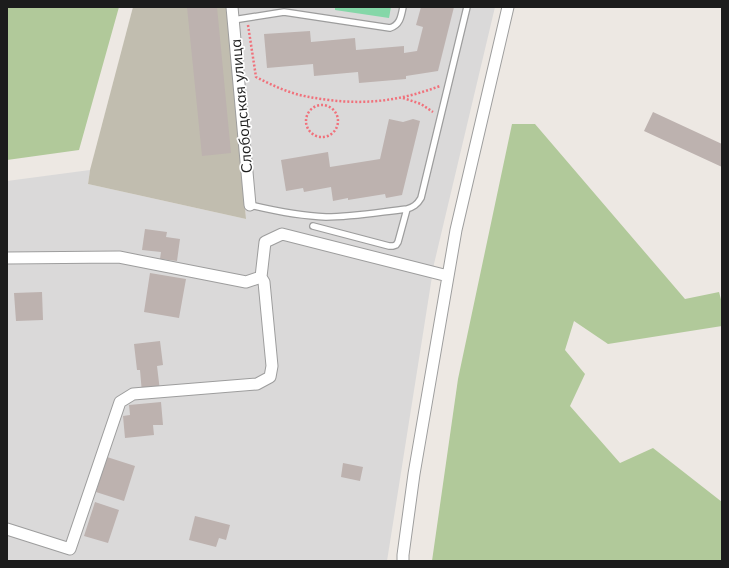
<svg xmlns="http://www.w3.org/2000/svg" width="729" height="568" font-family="Mulish,sans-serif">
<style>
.residential{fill:#dad9d9}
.construction{fill:#c1bdaf}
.forest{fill:#b1c99a}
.pitch{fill:#85d7a8}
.building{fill:#bdb2af}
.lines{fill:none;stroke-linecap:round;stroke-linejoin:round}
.lane-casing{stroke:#9d9d9d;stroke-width:8}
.street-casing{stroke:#9d9d9d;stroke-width:13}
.path{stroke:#f0717b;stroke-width:2.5;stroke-dasharray:2 2;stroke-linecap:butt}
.lane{stroke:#fff;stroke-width:5.5}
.street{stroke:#fff;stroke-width:11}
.labels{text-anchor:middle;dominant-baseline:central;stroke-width:3.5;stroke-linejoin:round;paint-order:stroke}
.street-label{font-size:15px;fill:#1c1c1c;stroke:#fff}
</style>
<rect width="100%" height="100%" fill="#ede8e3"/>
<path class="residential" d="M227,7h268l-61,257 -47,297h-380v-380l83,-11 -2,14 158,35z"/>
<path class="construction" d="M133,7h94l19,212 -158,-35 2,-14z"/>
<path class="forest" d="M7,7h112l-40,143 -72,10z
M512,124h23l150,175 34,-7 3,11v23l-114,18 -34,-23 -9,29 20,24 -15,32 50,57 33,-15 69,54v59h-290l26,-182z"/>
<path class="pitch" d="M335,7h56l-2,11 -54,-8z"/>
<path class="building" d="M187,7h30l14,146 -29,3z
M421,7h33l-16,64 -32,5v3l-47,4 -1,-11 -44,4 -1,-12 -46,4 -3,-34 46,-3 1,11 44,-4 1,12 48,-4v7l13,-2 6,-24 -7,-2z
M653,112l69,32v23l-78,-36z
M389,119l14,3 10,-3 7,2 -18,74 -16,3 -1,-4 -37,6v-2l-15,3 -2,-14 -27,5 -1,-4 -17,3 -5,-31 47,-8 2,15 50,-8z
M145,229l22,3 -1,5 14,2 -3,22 -17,-2 1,-7 -19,-2z
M150,273l36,6 -7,39 -35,-6z
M42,292l1,28 -27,1 -2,-28z
M160,341l3,24 -6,1 3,25 -18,2 -2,-23h-3l-3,-26z
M161,402l2,23h-10l1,10 -29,3 -2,-22 7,-1 -1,-10z
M107,457l28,9 -11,35 -28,-9z
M343,463l20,4 -3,14 -19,-4z
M95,502l24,8 -11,33 -24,-7z
M195,516l35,9 -4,15 -7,-2 -3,9 -27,-7z"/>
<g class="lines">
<defs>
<path id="lane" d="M233,20l51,-8 106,16c10,-3 11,-11 13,-21
M250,205c25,6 50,11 76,12 27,0 54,-5 81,-8 6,-2 10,-4 14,-11l46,-191
M313,226l76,20h4l3,-1 2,-3 9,-33"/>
<path id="street" d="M232,7l18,198
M7,258l112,-1 127,25 15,-5 4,-35 17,-8 166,42
M7,529l63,20 50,-147 13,-8 124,-10 13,-7 2,-11 -8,-84 -3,-5
M403,561v-6l11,-81 42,-244 52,-223"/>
</defs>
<use href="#lane" class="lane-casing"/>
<use href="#street" class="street-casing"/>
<path class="path" d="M248,25l8,52c10,5 20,10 31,14 13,5 27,7 42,9 40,5 73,0 111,-14
M403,98l18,6 12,8
M306 121a16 16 0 1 1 32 0a16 16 0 1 1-32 0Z"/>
<use href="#lane" class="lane"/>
<use href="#street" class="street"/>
</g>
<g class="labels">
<g class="street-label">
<text transform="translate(241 106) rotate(-95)">Слободская улица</text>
</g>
</g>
<rect width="729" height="568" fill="none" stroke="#1c1c1c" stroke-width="16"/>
</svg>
